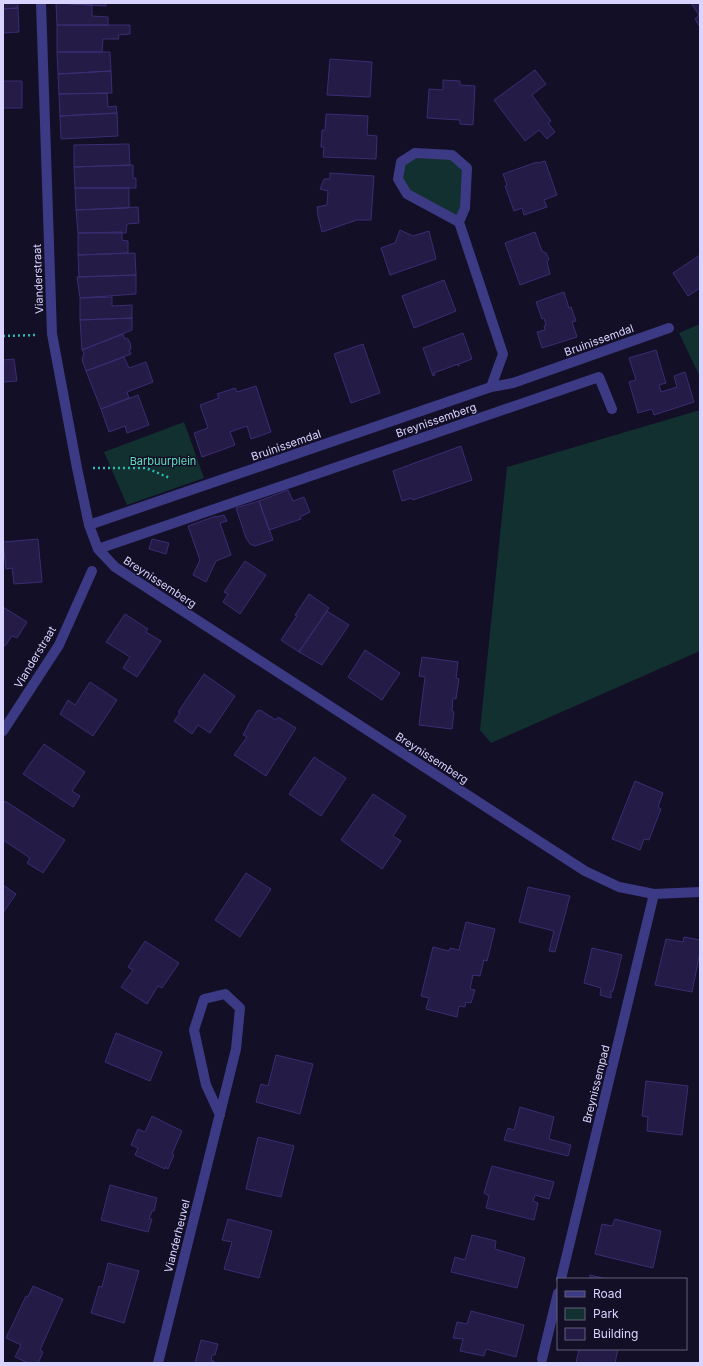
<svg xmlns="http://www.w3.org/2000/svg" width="703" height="1366" font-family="Inter,sans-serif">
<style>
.green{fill:#12302f}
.building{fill:#241b47;stroke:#3b2d73}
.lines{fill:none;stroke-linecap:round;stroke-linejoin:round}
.path{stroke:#2fb8b0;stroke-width:2.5;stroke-dasharray:2 3;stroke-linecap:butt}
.minor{stroke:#3d3a85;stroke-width:10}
.labels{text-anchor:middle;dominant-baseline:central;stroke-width:3;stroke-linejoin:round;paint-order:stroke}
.street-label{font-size:11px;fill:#d9d4ff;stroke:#130f26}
.park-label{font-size:11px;fill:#5fe0c0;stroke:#130f26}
</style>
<rect width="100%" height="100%" fill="#130f26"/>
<path class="green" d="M415,153l37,2 15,13 -8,54 -52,-28 -9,-15 3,-17z
M700,324v53l-21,-44z
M700,410v241l-209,92 -11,-13 27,-263z
M184,422l20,56 -77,27 -23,-53z"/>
<path class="building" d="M3,3h15v5l-15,1z
M56,3h50v3z
M56,3l36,2v11l16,1v8h-51z
M691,3h9v12h-1z
M18,8l1,24 -16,1v-24z
M699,15h1v12l-5,-8z
M57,25h73v9l-12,1 1,4h-16l-1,13h-45z
M57,52h53l1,19 -53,3z
M330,59l42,3 -2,35 -43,-2z
M535,70l11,14 -14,11 19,26 -3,2 7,9 -8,7 -8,-9 -14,11 -31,-41z
M111,71l1,22 -53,1 -1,-20z
M443,80l17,1v4l15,1 -2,39 -13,-1v-4l-33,-2 2,-29 14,1z
M3,81h19v27h-19z
M107,93l1,14 8,-1 1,7 -57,3 -1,-22z
M117,113l1,23 -57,3 -1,-23z
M326,114l42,2 -1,19 10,1 -1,23 -53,-2 1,-10h-3l1,-17h3z
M129,144l1,21 -56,2v-22z
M545,161l12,34 -13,5 3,7 -23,8 -2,-7 -8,3 -9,-25 2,-1 -4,-11 34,-12 1,1z
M133,165v13h3v10h-61l-1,-21z
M330,173l44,3 -3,44h-14l-35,12 -4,-16 -1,-9 10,-2 1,-14 -8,-2 4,-10h6z
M75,188h54v20l-53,2z
M138,207l1,16 -12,1 -1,9h-48l-2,-23z
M400,230l13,6 16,-5 7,28 -46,16 -9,-27 14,-5z
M122,232v8l6,1v12l-50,2v-22z
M535,232l7,19 4,2 3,6 -2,3 3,12 -30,11 -15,-42z
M135,253l1,22 -57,2 -1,-22z
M700,255v33l-12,8 -15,-23z
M136,275v19l-56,4 -3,-21z
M444,280l12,31 -42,17 -12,-32z
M564,292l5,16 2,-1 5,14 -4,1 5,15 -35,11 -5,-16 8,-2 -1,-4 2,-1 -2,-7 -2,1 -6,-17z
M112,297v9l20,-1v13l-52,2v-22z
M132,318v12l-50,20 -2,-30z
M463,333l9,26 -13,5v2h-1v-2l-24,9 1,2 -2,1 -10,-28z
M123,334l1,4 4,1 2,4 1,6 -2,1 2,4 -45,17 -4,-11 2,-7 -2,-3z
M363,344l17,49 -29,10 -17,-49z
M656,350l10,33 -7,2 2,7 16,-5 -3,-11 11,-4 9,30 -40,13 -2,-6 -14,4 -9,-31 7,-2 -7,-22z
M124,357l5,11 17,-6 7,20 -26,10 2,6 -28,11 -15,-38z
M14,359l3,22 -14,1v-22z
M256,386l15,46 -20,7 -4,-13 -17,6 5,13 -33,12 -8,-24 14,-5 -8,-23 19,-7 -2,-4 18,-6 2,4z
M138,395l11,30 -22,8 -2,-7 -16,6 -8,-23z
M461,446l11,34 -59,20 -1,-2 -10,3 -9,-30z
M288,490l5,11 11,-4 6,15 -10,5 1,2 -32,11 -10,-29z
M259,501l14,39 -18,6 -5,-2 -4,-6 -10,-30z
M224,515l3,6 -7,2 11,32 -15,6 -10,21 -13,-7 7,-15 -12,-34 28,-10v1z
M38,539l4,43 -28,2 -2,-16 -6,1 -3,-27z
M152,539l17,4 -3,11 -17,-5z
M245,561l21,14 -26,39 -17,-12 5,-8 -4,-2z
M309,594l20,14 -30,44 -18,-12 16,-24 -2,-1z
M3,607l24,15 -10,16 -5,-2 -7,10 -2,-2z
M327,611l22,14 -27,40 -23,-13z
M125,614l23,15 -2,3 15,9 -24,36 -14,-9 7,-11 -24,-15z
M365,650l35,23 -18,27 -34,-23z
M422,657l36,5 -2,16 3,1 -3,20 -3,-1 -1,13 2,1 -2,17 -33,-4 6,-48 -6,-1z
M204,674l31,22 -25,37 -12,-8 -6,9 -18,-13 6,-8 -2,-1z
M90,682l27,18 -24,36 -33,-22 8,-14 7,5z
M260,710l16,10 2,-3 18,11 -30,48 -32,-21 13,-18 -4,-2 5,-9v-1l9,-14z
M44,744l41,28 -13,19 8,5 -7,11 -50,-33z
M314,757l32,21 -25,38 -32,-22z
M635,781l28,12 -5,14 3,2 -12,31 -5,-1 -4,11 -28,-11z
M373,794l33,22 -13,20 8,5 -19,28 -41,-29z
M5,801l60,39 -22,33 -16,-10 3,-5 -27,-18v-36z
M246,873l25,16 -31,48 -25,-17z
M3,885l13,9 -13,19z
M528,887l42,9 -15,56 -6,-1 5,-20 -35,-9z
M466,922l29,7 -8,32 -3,-1 -4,16 -7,-1 -3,14 5,1 -4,13 -5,-1 -1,5 -6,-1 -2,11 -31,-8 3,-11 -8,-2 12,-49 16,4 1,-3 9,2z
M684,937l16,3v12l-8,40 -37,-7 11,-46 17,3z
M145,941l34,22 -17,25 -4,-2 -11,18 -26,-17 12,-17 -5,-3z
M592,948l30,7 -9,36h-2v7l-11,-3 1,-7 -17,-5z
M116,1033l46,19 -12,29 -45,-19z
M276,1055l37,9 -13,50 -44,-12 5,-18 7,2z
M646,1081l42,5 -6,49 -35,-4 1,-14 -6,-1z
M520,1107l34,10 -5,22 22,6 -3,11 -64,-16 4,-12 6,2z
M152,1116l30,15 -10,23 2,1 -6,14 -3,-2v2l-30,-14 3,-7 -7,-3 7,-16 7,3z
M258,1137l36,9 -13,51 -35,-8z
M492,1166l62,16 -5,17 -14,-4 -2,6 5,2 -4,17 -48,-12 3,-12 -5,-3z
M110,1185l47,13 -3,13h-2l-3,8h3l-4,13 -47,-12z
M228,1219l44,12 -13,47 -35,-9 8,-27 -10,-2z
M615,1219l46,12 -8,37 -58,-14 7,-30 10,2z
M472,1235l24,6 -1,8 30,9 -8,30 -66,-16 4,-15 10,3z
M108,1263l31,8 -15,52 -33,-10 8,-27 3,1z
M590,1275l17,4h-17z
M33,1286l30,13 -23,51 3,2 -5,11h-10l-13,-6 6,-12 -15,-7 20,-42 2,1z
M471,1311l53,14 -8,32 -30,-8 -2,7 -24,-5 3,-12 -10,-1 4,-16 10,2z
M201,1340l17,4 -3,11h-3l-1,6h3v2h-19z
M579,1349h39l-3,14h-39z"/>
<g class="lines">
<path class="path" d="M3,336l33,-1
M93,468h53l24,10"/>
<path class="minor" d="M41,3l11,331 25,134 12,57 9,24 17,18 470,304 34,16 35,7 46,-2
M491,387l22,-4 156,-55
M89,525l402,-138 12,-33 -44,-132 6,-14 2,-40 -15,-13 -37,-2 -14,9 -3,17 9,15 52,28
M98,549l501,-172 13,32
M3,731l56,-86 33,-74
M561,1279l93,-385
M542,1359l16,-66
M158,1363l78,-314 4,-41 -15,-14 -21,5 -10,31 12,55 14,30"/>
</g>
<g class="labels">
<g class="street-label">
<text transform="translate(38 279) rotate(-92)">Vianderstraat</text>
<text transform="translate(599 340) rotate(-20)">Bruinissemdal</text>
<text transform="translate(436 420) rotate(-19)">Breynissemberg</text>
<text transform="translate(286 445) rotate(-19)">Bruinissemdal</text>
<text transform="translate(160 582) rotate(33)">Breynissemberg</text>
<text transform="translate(35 657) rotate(-59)">Vianderstraat</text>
<text transform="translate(432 758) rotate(33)">Breynissemberg</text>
<text transform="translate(596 1084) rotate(-76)">Breynissempad</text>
<text transform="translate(177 1236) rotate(-76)">Vianderheuvel</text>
</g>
<g class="park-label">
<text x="163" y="461">Barbuurplein</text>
</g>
</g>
<rect width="703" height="1366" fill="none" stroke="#d9d4ff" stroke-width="8"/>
<rect x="557" y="1278" width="130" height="72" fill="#130f26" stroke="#625e7d"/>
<rect x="565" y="1291" width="20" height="6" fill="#3d3a85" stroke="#625e7d"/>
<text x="593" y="1298" font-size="12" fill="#d9d4ff">Road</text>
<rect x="565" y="1308" width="20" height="12" fill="#12302f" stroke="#625e7d"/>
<text x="593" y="1318" font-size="12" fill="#d9d4ff">Park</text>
<rect x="565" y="1328" width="20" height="12" fill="#241b47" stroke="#625e7d"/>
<text x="593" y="1338" font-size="12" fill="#d9d4ff">Building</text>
</svg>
